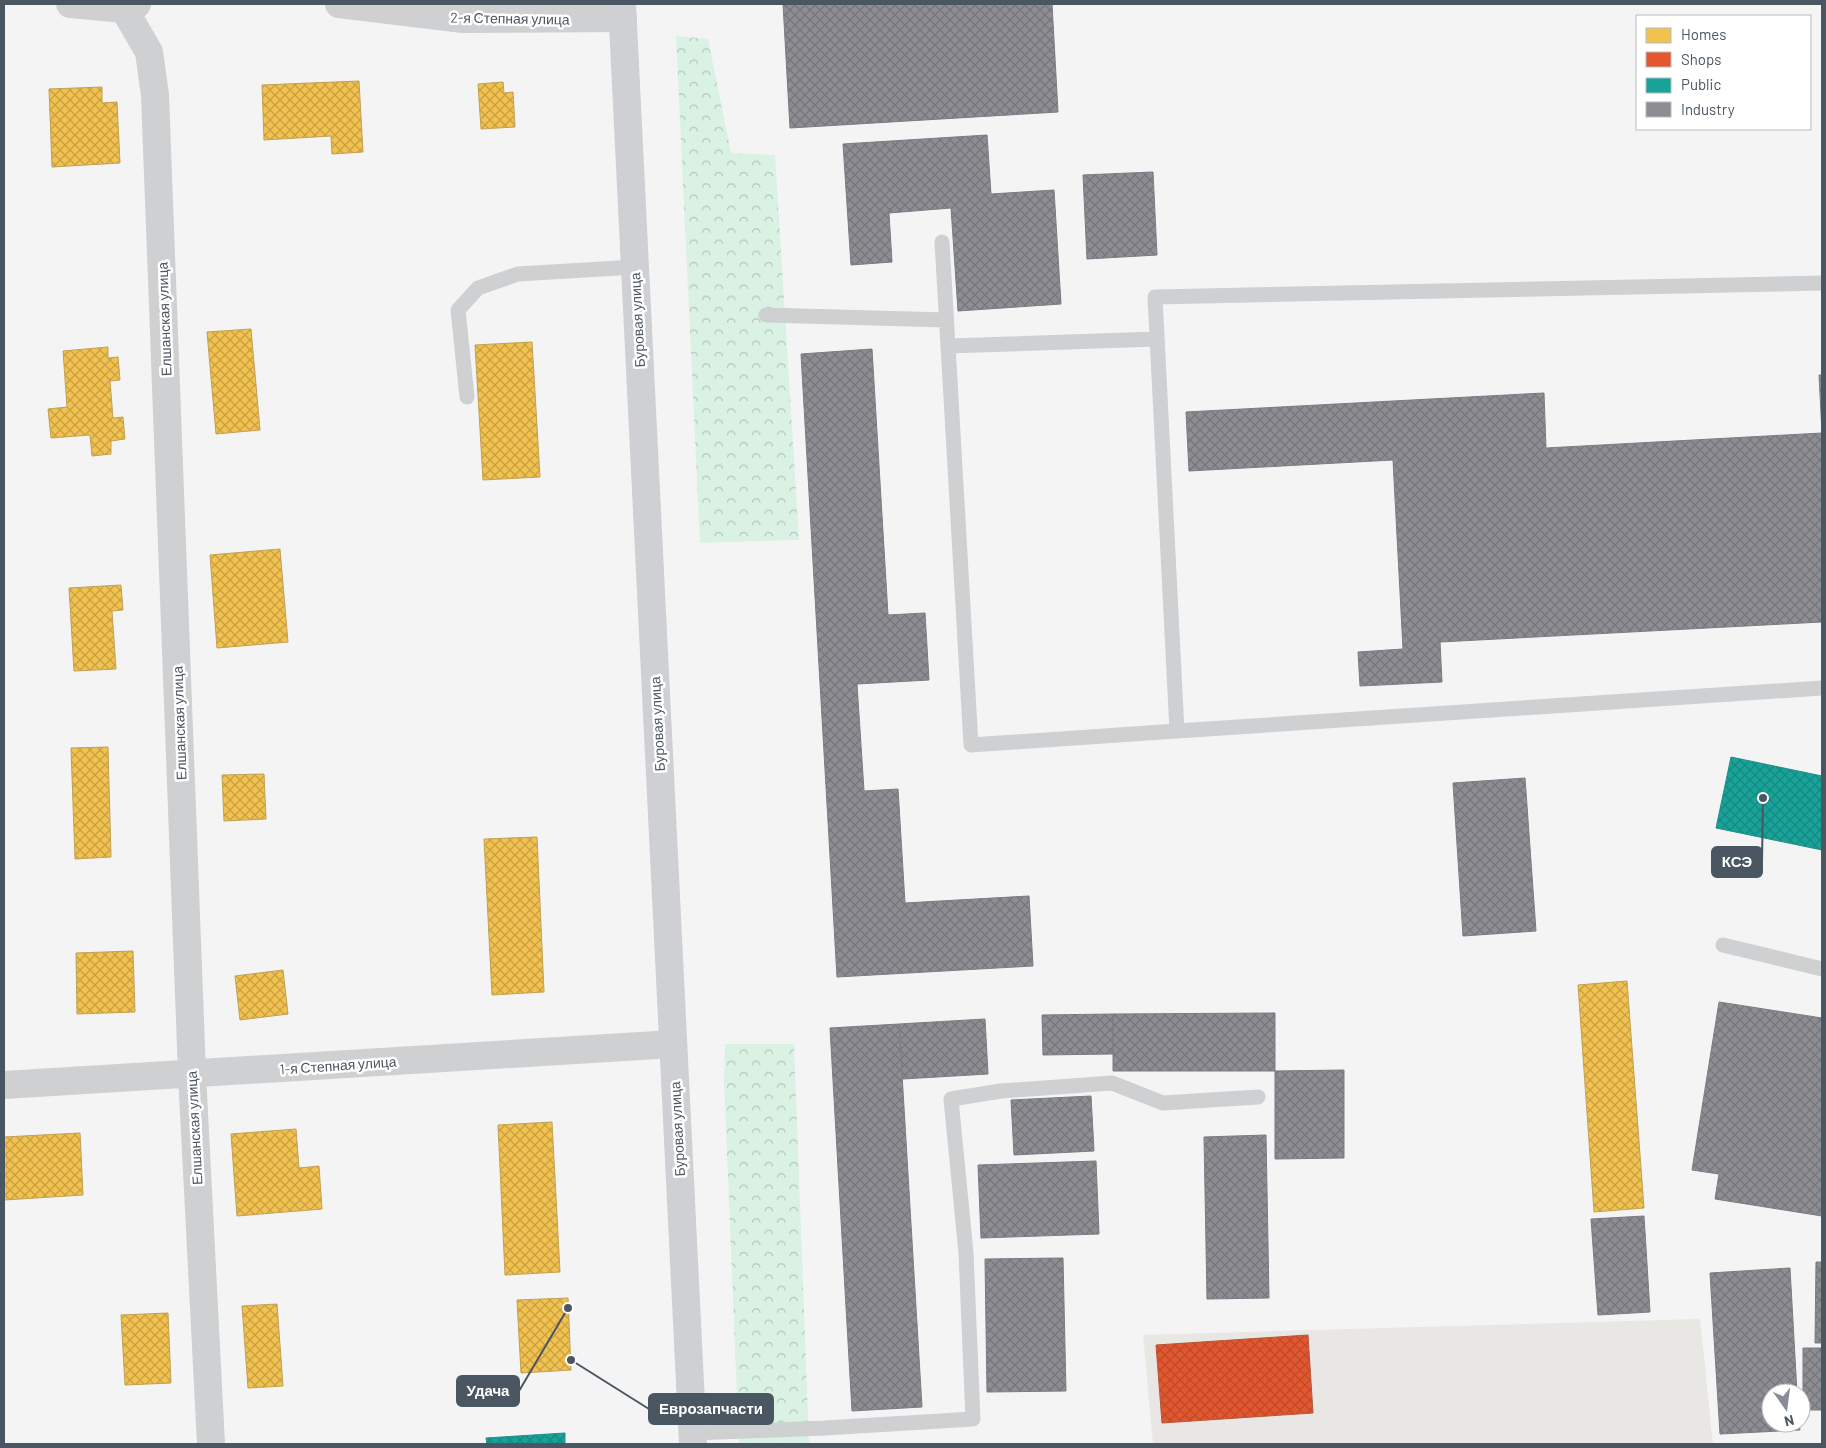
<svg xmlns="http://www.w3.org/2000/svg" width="1826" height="1448" font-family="Barlow,sans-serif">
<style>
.commercial{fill:#e8e7e3}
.forest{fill:url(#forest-crowns)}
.homes{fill:url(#homes-cross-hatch);stroke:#c0a154}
.shops{fill:url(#shops-cross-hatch);stroke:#b6573d}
.public{fill:url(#public-cross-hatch);stroke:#268c88}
.industry{fill:url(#industry-cross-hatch);stroke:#797c83}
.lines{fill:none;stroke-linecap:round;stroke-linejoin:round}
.service{stroke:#ced0d2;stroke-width:15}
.minor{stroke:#ced0d2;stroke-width:28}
.secondary{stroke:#ced0d4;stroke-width:28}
.labels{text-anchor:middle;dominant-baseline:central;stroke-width:5;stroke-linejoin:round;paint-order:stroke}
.street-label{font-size:14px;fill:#4a5661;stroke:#fff}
.leader{fill:none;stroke:#4a5661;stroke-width:2}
.callout-dot{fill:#4a5661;stroke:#fff;stroke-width:2}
.callout{fill:#4a5661;stroke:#4a5661;stroke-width:2}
.callout-label{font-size:15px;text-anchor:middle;font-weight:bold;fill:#fff}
</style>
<defs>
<pattern id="forest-crowns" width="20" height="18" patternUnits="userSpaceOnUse" patternTransform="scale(1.25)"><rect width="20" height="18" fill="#d9f2e3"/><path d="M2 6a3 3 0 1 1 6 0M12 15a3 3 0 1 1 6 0" fill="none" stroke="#b2c7bb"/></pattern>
<pattern id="homes-cross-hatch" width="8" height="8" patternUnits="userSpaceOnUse" patternTransform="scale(1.25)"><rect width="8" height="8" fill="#f2c14e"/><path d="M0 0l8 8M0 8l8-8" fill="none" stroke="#c6a044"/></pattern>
<pattern id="shops-cross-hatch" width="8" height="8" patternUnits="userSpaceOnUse" patternTransform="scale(1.25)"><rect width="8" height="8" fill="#e4572e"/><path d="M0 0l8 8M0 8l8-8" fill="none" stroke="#bb4b2b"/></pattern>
<pattern id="public-cross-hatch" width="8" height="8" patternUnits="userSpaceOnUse" patternTransform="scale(1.25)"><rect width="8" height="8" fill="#17a398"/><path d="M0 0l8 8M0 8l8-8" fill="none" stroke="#17887f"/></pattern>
<pattern id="industry-cross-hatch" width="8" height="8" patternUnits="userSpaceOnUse" patternTransform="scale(1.25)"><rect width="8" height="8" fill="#8d8d92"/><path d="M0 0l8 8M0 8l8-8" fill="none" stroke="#75767b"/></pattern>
</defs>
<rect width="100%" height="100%" fill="#f4f4f4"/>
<path class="commercial" d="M1700,1319l13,125h-560l-10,-109z"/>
<path class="forest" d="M676,36l32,3 23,114 44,2 24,385 -99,3z
M725,1044h69l15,400h1h-71l-15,-364z"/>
<path class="homes" d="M359,81l4,71 -31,2 -1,-18 -67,4 -2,-55z
M503,82l1,11 9,-1 2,35 -34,2 -3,-45z
M102,87v16l15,-1 3,61 -68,4 -3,-78z
M251,329l9,101 -44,4 -9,-102z
M532,342l8,135 -57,3 -8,-135z
M108,347v11l10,-1 2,23 -10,1 3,37 10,-1 2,22 -14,2v13l-19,2 -2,-21 -39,3 -3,-29 19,-2 -4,-56z
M280,549l8,93 -71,6 -7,-93z
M121,585l2,25 -11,1 4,58 -42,2 -5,-83z
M108,747l3,110 -36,2 -4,-111z
M264,774l2,45 -42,2 -2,-46z
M537,837l7,155 -52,3 -8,-156z
M133,951l2,61 -58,2 -1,-61z
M283,970l5,44 -48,6 -5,-44z
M1627,981l17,227 -50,4 -16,-227z
M552,1122l8,150 -55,3 -7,-150z
M296,1129l3,39 20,-2 3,43 -85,7 -6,-82z
M80,1133l3,62 -79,5v-63z
M568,1298l3,72 -50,3 -4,-73z
M277,1304l6,82 -35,2 -6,-82z
M168,1313l3,70 -46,2 -4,-70z"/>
<path class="shops" d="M1308,1335l5,78 -151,10 -6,-78z"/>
<path class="public" d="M1731,757l91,19v74l-106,-22z
M565,1433v11h-78l-1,-6z"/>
<path class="industry" d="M783,4h269l6,108 -268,16z
M987,135l4,59 63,-4 7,114 -103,7 -7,-103 -62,5 3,49 -41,3 -8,-121z
M1153,172l4,83 -70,4 -4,-84z
M872,349l16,266 37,-2 4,67 -72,4 7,107 34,-2 7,114 124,-7 4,70 -196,11 -36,-623z
M1819,375h3v247l-382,20 2,40 -82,4 -2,-34 45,-3 -10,-189 -204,11 -3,-59 358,-19 2,55 276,-15z
M1525,778l11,153 -73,5 -10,-153z
M1719,1002l103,16v198l-107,-17 4,-25 -27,-4z
M1275,1013v58h-162v-57z
M1113,1014v40l-70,1 -1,-40z
M985,1019l3,55 -85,5 -4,-55z
M899,1024l23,383 -70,4 -22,-383z
M1344,1070v88l-69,1v-88z
M1091,1096l3,55 -80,4 -3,-55z
M1266,1135l3,163 -62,1 -3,-162z
M1096,1161l3,73 -118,4 -3,-73z
M1644,1216l6,96 -52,3 -7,-96z
M1063,1258l3,133 -79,1 -2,-133z
M1816,1262h6v81h-7z
M1790,1268l7,125h-26v30h28l1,7 -80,4 -10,-161z
M1803,1348h19v62h-19z"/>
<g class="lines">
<path class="service" d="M942,242l29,503 206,-14
M1822,283l-667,14 22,434 645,-43
M766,315l180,5
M948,346l209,-7
M467,397l-9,-87 20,-22 40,-14 117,-7
M1723,945l99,24
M693,1433l132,-5 148,-9 -7,-166 -15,-154 50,-8 111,-8 51,20 95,-6"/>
<path class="minor" d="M70,4l54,5 13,-5
M339,4l124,15 160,-1
M124,9l25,43 6,43 37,979 19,370
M4,1085l669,-41"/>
<path class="secondary" d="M622,4l71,1440"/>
</g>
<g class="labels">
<g class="street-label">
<text transform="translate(510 18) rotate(1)">2-я Степная улица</text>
<text transform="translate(164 319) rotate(-92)">Елшанская улица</text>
<text transform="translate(637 320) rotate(-93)">Буровая улица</text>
<text transform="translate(179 723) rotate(-92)">Елшанская улица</text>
<text transform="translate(657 724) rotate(-93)">Буровая улица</text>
<text transform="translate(338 1065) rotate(-4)">1-я Степная улица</text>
<text transform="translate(194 1128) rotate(-93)">Елшанская улица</text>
<text transform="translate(677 1129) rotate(-93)">Буровая улица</text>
</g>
</g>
<path class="leader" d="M1763 798L1762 862M568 1308L519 1391M571 1360L649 1409"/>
<g class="callout-dot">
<circle cx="1763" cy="798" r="5"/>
<circle cx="568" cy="1308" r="5"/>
<circle cx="571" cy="1360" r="5"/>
</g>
<g class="callout">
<rect x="1712" y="847" width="50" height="30" rx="5"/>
<rect x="457" y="1376" width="62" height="30" rx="5"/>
<rect x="649" y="1394" width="124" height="30" rx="5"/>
</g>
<g class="callout-label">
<text x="1737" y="867">КСЭ</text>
<text x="488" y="1396">Удача</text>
<text x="711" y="1414">Еврозапчасти</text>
</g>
<rect width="1826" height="1448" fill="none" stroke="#4a5661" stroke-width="10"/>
<rect x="1636" y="15" width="175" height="115" fill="#ffffff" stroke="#b7bbc0"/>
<rect x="1646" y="28" width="25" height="15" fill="#f2c14e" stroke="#b7bbc0"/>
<text x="1681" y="40" font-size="15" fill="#4a5661">Homes</text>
<rect x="1646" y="52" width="25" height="15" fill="#e4572e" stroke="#b7bbc0"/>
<text x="1681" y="65" font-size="15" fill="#4a5661">Shops</text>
<rect x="1646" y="78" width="25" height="15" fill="#17a398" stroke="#b7bbc0"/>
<text x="1681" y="90" font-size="15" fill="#4a5661">Public</text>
<rect x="1646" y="102" width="25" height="15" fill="#8d8d92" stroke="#b7bbc0"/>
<text x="1681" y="115" font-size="15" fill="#4a5661">Industry</text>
<g transform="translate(1786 1408) rotate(166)"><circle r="24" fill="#ffffff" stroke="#b7bbc0"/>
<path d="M0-4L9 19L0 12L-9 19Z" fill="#868d94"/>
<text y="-8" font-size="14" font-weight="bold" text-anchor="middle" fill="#4a5661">N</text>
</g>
</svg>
